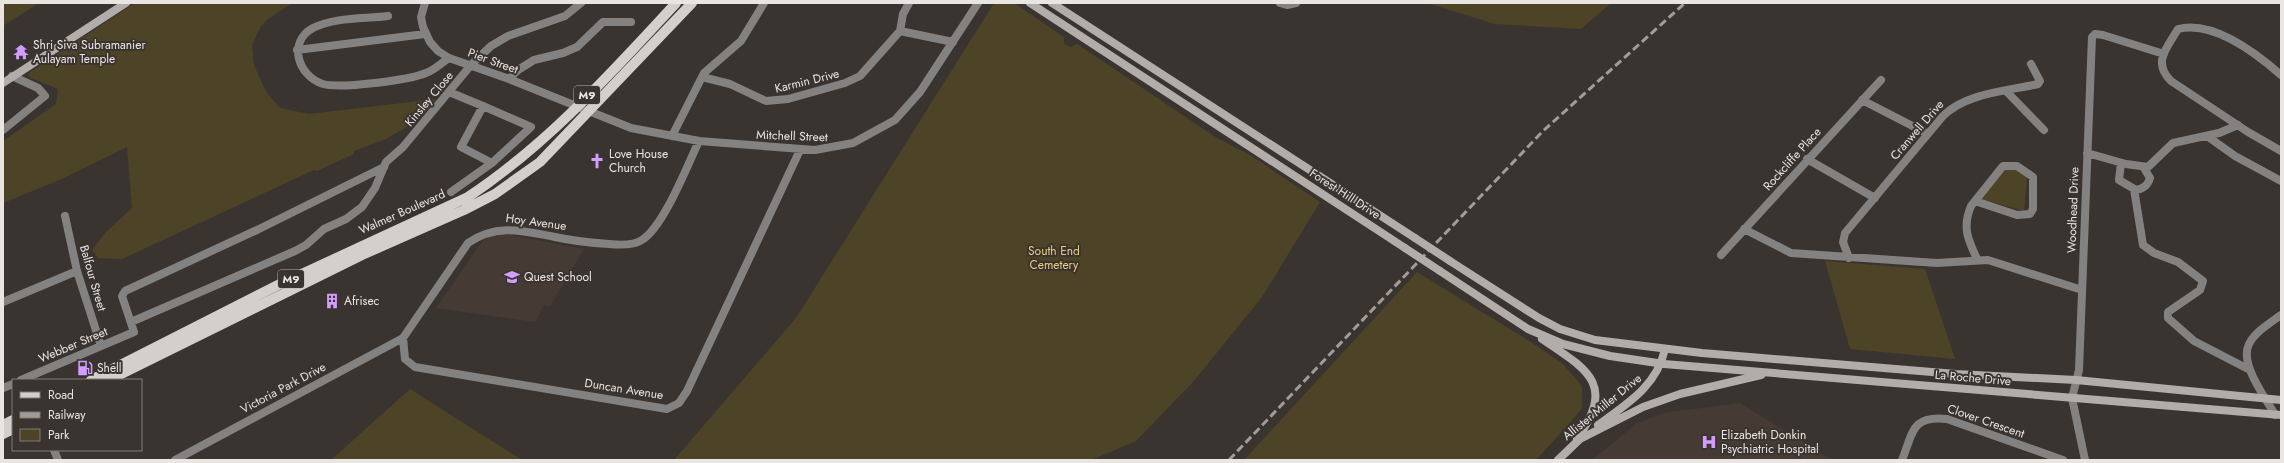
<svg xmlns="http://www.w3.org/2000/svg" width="2284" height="463" font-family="Jost,sans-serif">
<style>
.built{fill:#463b34}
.green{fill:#4d4326}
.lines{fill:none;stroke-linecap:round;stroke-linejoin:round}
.street{stroke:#848280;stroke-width:8}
.secondary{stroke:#b1adaa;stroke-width:8}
.primary{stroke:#d3cfca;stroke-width:10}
.rail{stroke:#a19c9a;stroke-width:3;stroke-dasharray:8 4;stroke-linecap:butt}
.secondary-bridge{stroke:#b1adaa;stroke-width:8}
.labels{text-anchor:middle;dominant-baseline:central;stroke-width:4;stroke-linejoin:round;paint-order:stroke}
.shield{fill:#3a3431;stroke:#b4b0ae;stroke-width:1}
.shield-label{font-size:11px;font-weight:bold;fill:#e9e5e3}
.poi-label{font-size:12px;fill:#e9e5e3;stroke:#3a3431;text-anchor:start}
.street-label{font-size:12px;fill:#e9e5e3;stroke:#3a3431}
.park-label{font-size:12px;fill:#e9cb7a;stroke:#3a3431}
</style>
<rect width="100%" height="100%" fill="#3a3431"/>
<path class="built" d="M498,233l86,16 -34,57 -6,-1 -9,17 -99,-14 48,-69z
M1740,403l92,57h-240l44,-36 27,-11z"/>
<path class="green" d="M3,3h36l-36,23z
M135,3h157l-25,17 -6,6 -9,19 2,20 7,16 6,12 13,15 29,6 127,-15 -14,19 -36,21 -32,12v3l-37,17 -3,-1 -192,89 -24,-1 -6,-8 14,-18 26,-24 -5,-61 -65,32 -59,24v-62l53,-37 2,-15 -27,-11 -3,-3 2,-3z
M994,3h20l50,34v7l7,3 6,-3 140,94 33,17 70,47 -58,95 -69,85 -57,59 -45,19h-417l122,-142z
M1427,3h184l-30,26 -86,-5z
M2005,167l18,5 4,6 -3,33 -43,-12z
M1825,261l100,8 30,90 -105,-10z
M1417,272l114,70 32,22 19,22v22l-13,16 -33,36h-292z
M410,389l112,71h-191z"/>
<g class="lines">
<path class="street" d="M425,3l-4,14 2,10 7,15 8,9 11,7 60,21 122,49 68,13 116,9 38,-7 42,-23 25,-28 58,-89
M1280,3l7,2 9,-2
M388,16c-24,3 -53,1 -75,12 -26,14 -15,48 10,56 18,5 86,-4 103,-11 9,-3 15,-10 23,-15
M900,31l3,-17 6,-11
M297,50l128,-16
M2281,75c-25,-22 -68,-55 -103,-46 -11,19 -26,33 -7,52l77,51 33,19
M702,77l28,7 36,17 22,-2 57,-16 15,-7 40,-45 53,11
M509,79l9,-9 16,-10 29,-7 14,-6 26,-25h28
M449,92l34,14
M2007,92l37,38
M1862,100l66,34
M483,106l48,21 -39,36 -31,-16z
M3,130l42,-34 -7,-8 -26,-12
M672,136l32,-63 37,-32 23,-38
M2207,136l28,20 46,25
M2087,153l39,11 22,3 25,-24 46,-10 19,-8
M1807,159l68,39
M2121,163l-2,17 17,10c7,-1 12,-5 14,-12l-6,-10
M2134,189l9,56 11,8 24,9 25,19 -3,9 -32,22v6l26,23 56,29
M451,192l41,-29
M1975,201l42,14 13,-1 3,-5v-32l-16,-11h-14l-32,40c-9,21 -3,34 6,53
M65,216l12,55 24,75
M1744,229l47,24 146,10 51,-3 94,30
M1721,255l160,-175
M1849,258l-6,-16 2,-9 98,-117c23,-23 64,-25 95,-32l2,-3 -9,-17
M3,302l74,-31
M131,322l164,-71 11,-6 18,-16 22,-10 16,-12 13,-19 11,-26 17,-15 68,-82 20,-19 17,-10 57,-20 16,-13
M403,338l2,21 10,8 252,42 12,-6 8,-12 113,-241
M21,380l113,-48 -12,-36 3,-5 132,-61 127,-63
M3,388l10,-4
M2275,415c-9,-17 -36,-51 -26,-71 6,-12 21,-21 32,-29
M54,450l4,10
M175,460l228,-122 65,-95c29,-20 55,-12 87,-6 18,4 36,6 54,7 10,1 24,2 33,-4 22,-14 45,-74 57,-99
M1902,460c11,-27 9,-45 45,-41l116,41
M2085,460l-13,-62 7,-28 13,-333 3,-3 8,1 61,19"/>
<path class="secondary" d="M1030,3l375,245
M1052,3l363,235
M3,83l123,-80
M1450,261l89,57 21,11 35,11 107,13 254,21 120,6 205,20
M1440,271l88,58 35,15 47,12 54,8 617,51
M1542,339c46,31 74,45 35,100
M1598,425c29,-21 59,-39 67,-76
M1580,439l63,-32 37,-13 81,-19
M1558,460l26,-25"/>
<path class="primary" d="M91,380l187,-95 190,-88c80,-53 143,-124 208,-194
M109,380l253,-125 102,-45 31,-16 45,-32 152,-159
M3,425l10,-5
M3,434l10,-5"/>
<path class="rail" d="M1229,460l314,-329 142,-128"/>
<path class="secondary-bridge" d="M1415,238l35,23
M1405,248l35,23"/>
</g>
<defs>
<symbol id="temple-bare" viewBox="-9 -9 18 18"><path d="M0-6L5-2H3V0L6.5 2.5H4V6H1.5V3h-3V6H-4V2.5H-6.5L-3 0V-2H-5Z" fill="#d29dfd" stroke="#3a3431" stroke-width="2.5" paint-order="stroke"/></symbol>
<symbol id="church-bare" viewBox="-9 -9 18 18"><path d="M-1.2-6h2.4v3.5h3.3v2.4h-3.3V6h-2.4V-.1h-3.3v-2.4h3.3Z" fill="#d29dfd" stroke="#3a3431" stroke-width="2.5" paint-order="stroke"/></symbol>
<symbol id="school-bare" viewBox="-9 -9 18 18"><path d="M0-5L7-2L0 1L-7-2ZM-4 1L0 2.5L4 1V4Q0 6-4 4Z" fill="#d29dfd" stroke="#3a3431" stroke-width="2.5" paint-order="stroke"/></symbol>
<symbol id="building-bare" viewBox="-9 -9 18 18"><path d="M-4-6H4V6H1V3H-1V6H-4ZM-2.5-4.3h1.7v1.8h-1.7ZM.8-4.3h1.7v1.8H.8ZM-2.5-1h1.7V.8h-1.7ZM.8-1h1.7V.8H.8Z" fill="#d29dfd" stroke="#3a3431" stroke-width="2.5" paint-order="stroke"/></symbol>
<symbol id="fuel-bare" viewBox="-9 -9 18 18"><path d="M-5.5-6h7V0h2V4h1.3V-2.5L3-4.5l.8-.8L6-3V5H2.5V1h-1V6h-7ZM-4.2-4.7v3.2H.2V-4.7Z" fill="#d29dfd" stroke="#3a3431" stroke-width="2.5" paint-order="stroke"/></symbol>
<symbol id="hospital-bare" viewBox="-9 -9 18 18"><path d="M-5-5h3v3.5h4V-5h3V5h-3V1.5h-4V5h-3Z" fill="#d29dfd" stroke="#3a3431" stroke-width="2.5" paint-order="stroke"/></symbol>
</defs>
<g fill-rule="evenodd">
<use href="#temple-bare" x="10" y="41" width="22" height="22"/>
<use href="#church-bare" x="586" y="150" width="22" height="22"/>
<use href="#school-bare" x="501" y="266" width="22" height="22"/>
<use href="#building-bare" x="321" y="290" width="22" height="22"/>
<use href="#fuel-bare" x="74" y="357" width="22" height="22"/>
<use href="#hospital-bare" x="1698" y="431" width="22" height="22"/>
</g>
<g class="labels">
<g class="shield">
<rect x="574" y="86" width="26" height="18" rx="3"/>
<rect x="278" y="270" width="26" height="18" rx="3"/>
</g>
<g class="shield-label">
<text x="587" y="95">M9</text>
<text x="291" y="279">M9</text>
</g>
<g class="poi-label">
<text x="33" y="45">Shri Siva Subramanier<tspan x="33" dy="14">Aulayam Temple</tspan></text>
<text x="609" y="154">Love House<tspan x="609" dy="14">Church</tspan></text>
<text x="524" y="277">Quest School</text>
<text x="344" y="301">Afrisec</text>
<text x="97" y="368">Shell</text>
<text x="1721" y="435">Elizabeth Donkin<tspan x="1721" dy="14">Psychiatric Hospital</tspan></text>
</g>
<g class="street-label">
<text transform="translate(493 61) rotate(20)">Pier Street</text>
<text transform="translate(807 81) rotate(-14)">Karmin Drive</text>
<text transform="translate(429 99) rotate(-50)">Kinsley Close</text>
<text transform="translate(1917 130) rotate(-49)">Cranwell Drive</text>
<text transform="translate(792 136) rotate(2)">Mitchell Street</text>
<text transform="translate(1792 159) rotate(-48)">Rockcliffe Place</text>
<text transform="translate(1345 194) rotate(33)">Forest Hill Drive</text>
<text transform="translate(2073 210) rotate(-88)">Woodhead Drive</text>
<text transform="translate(402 212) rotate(-24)">Walmer Boulevard</text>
<text transform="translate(536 222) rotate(8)">Hoy Avenue</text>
<text transform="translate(93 278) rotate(74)">Balfour Street</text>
<text transform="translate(73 345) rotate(-23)">Webber Street</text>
<text transform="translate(1973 378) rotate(5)">La Roche Drive</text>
<text transform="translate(283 388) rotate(-28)">Victoria Park Drive</text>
<text transform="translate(624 389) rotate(9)">Duncan Avenue</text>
<text transform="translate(1602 407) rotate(-39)">Allister Miller Drive</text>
<text transform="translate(1986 421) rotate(19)">Clover Crescent</text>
</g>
<g class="park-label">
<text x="1054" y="251">South End<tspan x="1054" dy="14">Cemetery</tspan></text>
</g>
</g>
<rect width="2284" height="463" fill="none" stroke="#e9e5e3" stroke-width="8"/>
<rect x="12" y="379" width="130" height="72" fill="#3a3431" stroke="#807b78"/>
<rect x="20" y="392" width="20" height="6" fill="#d3cfca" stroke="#807b78"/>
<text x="48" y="399" font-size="12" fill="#e9e5e3">Road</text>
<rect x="20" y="412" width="20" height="6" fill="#a19c9a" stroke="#807b78"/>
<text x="48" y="419" font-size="12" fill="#e9e5e3">Railway</text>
<rect x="20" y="429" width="20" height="12" fill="#4d4326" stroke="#807b78"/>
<text x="48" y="439" font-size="12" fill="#e9e5e3">Park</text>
</svg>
